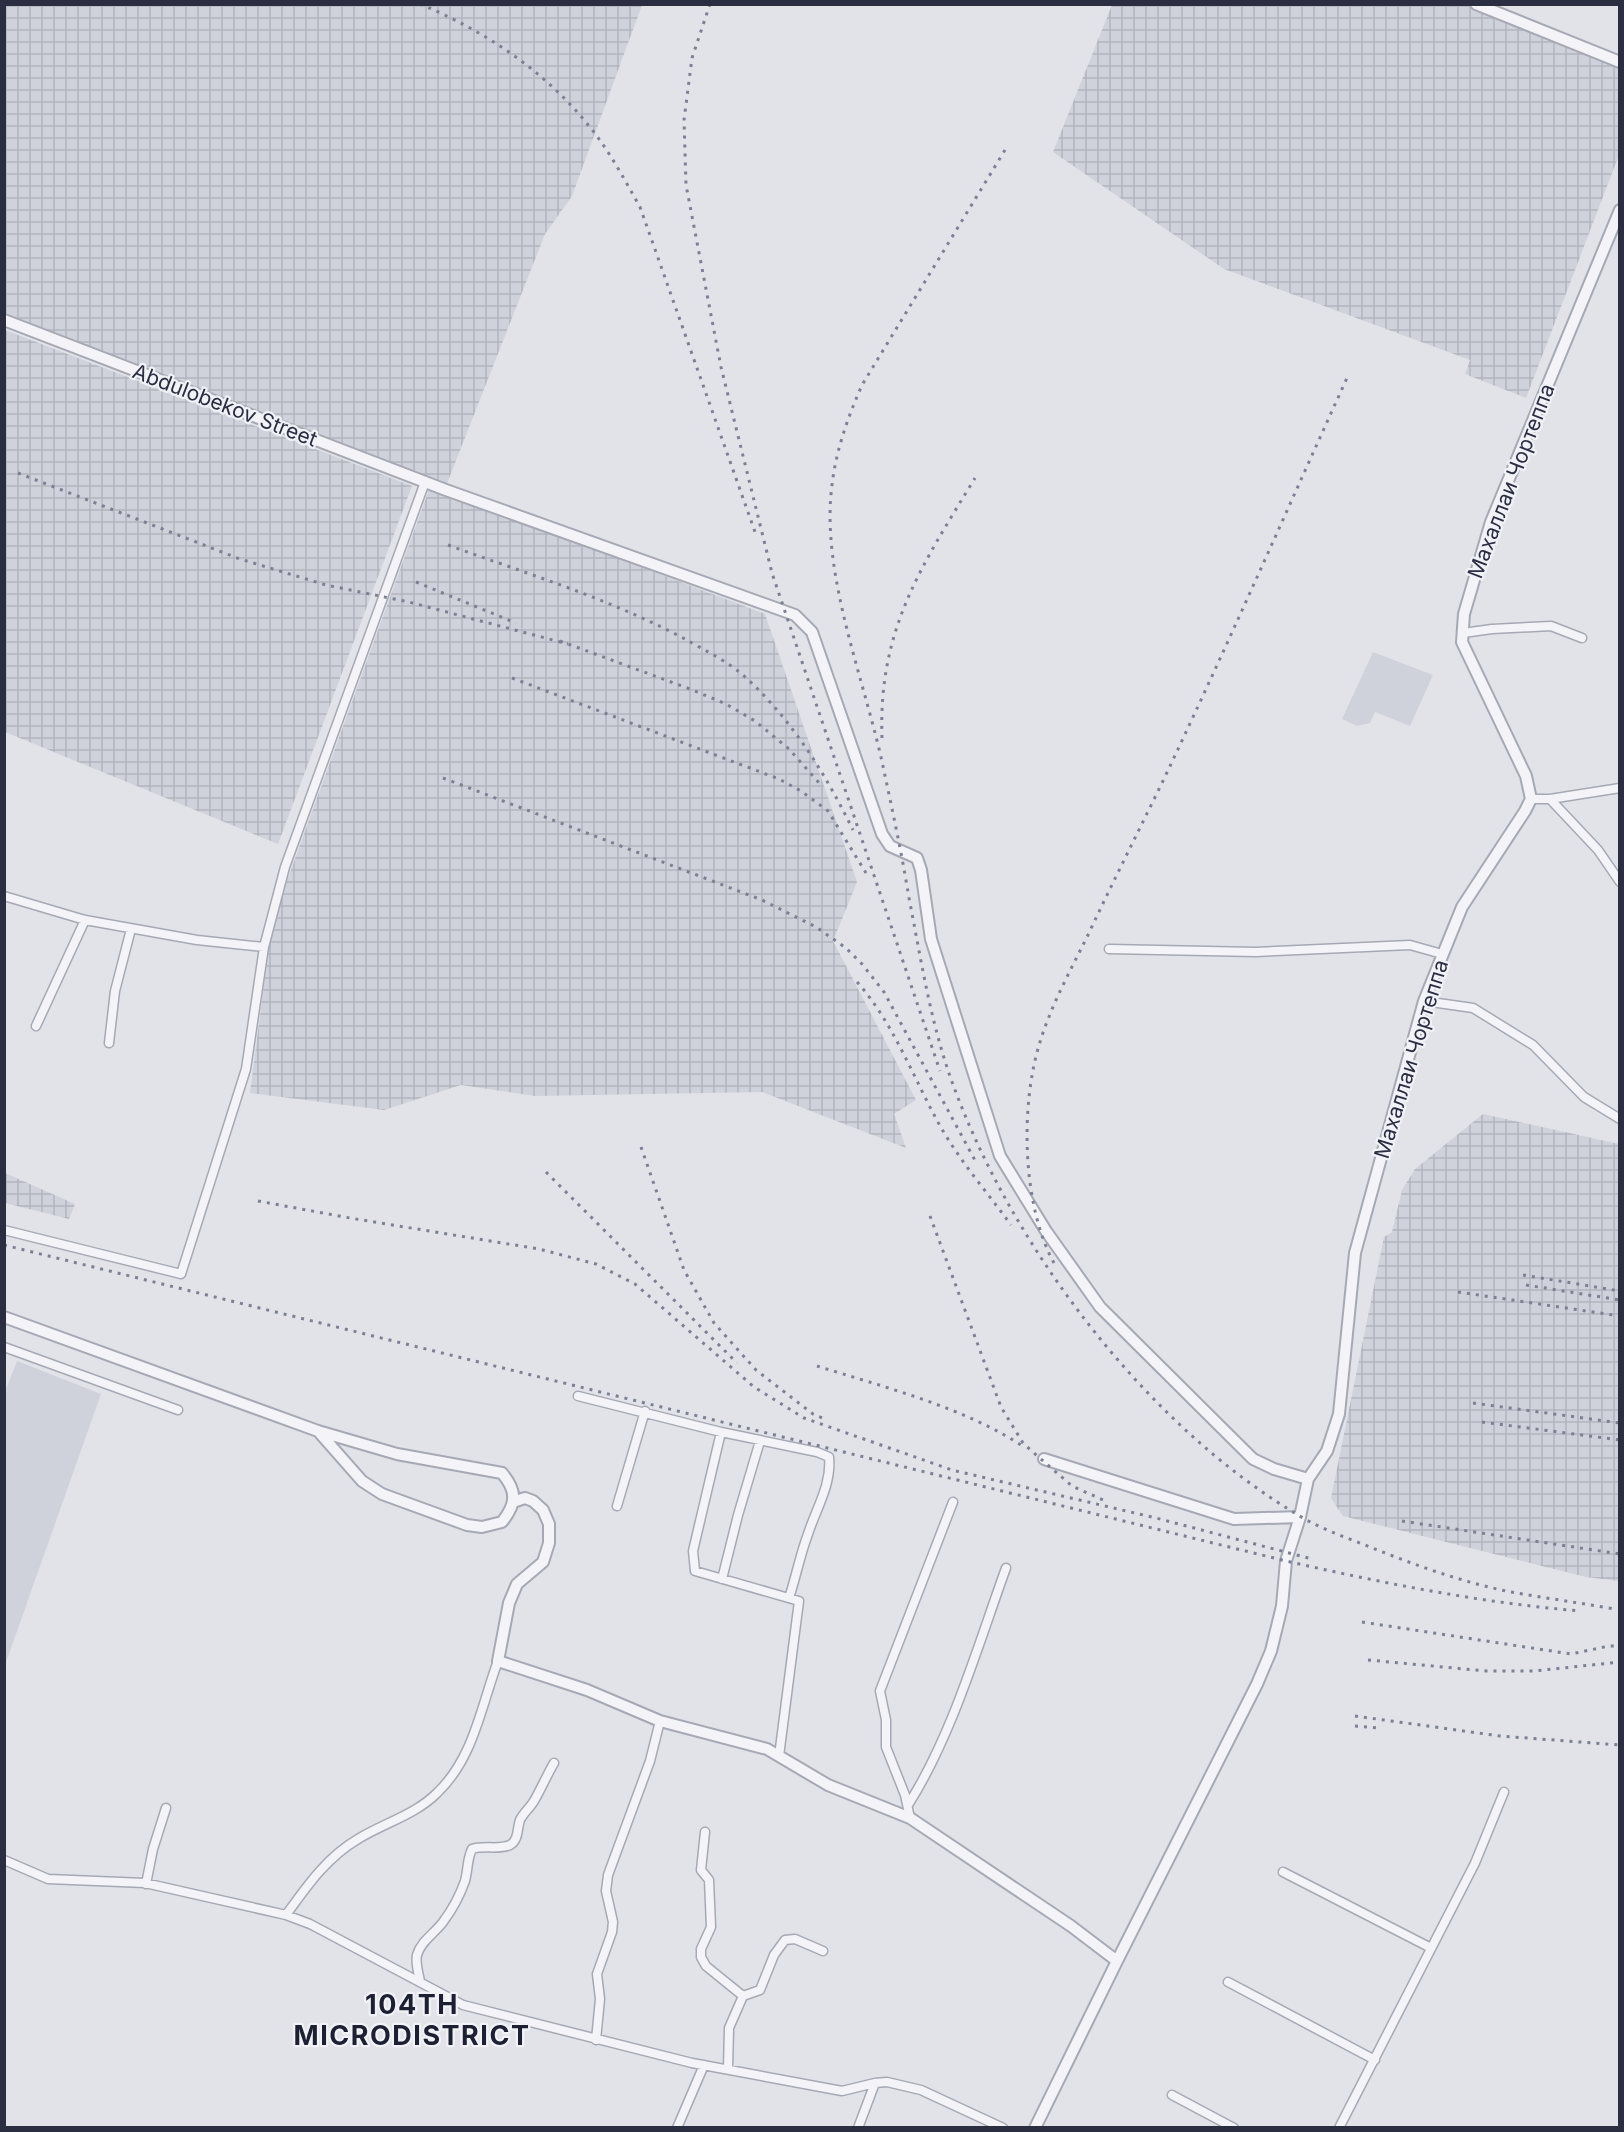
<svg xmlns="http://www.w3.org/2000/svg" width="1624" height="2132" font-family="Inter,sans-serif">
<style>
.built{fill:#cfd2db}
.industrial{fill:url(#industrial-grid)}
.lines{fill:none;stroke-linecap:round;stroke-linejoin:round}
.minor-casing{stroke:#a6a9b3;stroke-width:11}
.tertiary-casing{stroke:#a6a9b3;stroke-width:14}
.minor{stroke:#f4f4f8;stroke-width:8}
.tertiary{stroke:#f4f4f8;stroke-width:10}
.rail{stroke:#7b8092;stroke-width:3;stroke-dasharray:3 6;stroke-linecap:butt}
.labels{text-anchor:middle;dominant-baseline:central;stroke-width:4.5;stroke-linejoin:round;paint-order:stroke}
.street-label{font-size:21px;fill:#2a2e40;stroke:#f1f2f7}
.district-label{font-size:27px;font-weight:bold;letter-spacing:1.5px;fill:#1c2031;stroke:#f1f2f7}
</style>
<defs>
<pattern id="industrial-grid" width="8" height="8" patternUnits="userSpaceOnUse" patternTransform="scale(1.5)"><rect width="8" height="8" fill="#cfd2db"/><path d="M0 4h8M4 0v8" fill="none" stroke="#b2b5bd"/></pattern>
</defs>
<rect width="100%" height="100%" fill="#e1e3e9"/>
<path class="built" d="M1373,652l60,23 -23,51 -35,-14 -5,11 -13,3 -15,-7z
M17,1361l84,33 -96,271 -1,-271z"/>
<path class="industrial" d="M4,5h638l-70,191 -27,38 -99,252 -441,-173z
M1112,5h354l153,60v90l-93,243 -61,-24 5,-14 -246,-91 -171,-117z
M5,330l407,156 -134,358 -273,-112z
M430,487l335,127 92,268 -24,59 83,159 -22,14 12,34 -144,-56 -227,4 -74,-11 -77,25 -134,-17 22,-171z
M1483,1114l136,30v437l-33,-4 -243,-61 -12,-18 53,-261 8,-5 10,-42 13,-21z
M5,1173l70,31 -6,15 -64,-16z"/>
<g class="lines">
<defs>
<path id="minor" d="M1463,633l29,-4 59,-3 31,12
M1531,799h19l70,-11
M1550,799l48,51 22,32
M4,896l81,24 112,20 67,7
M1109,949l147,3 154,-7 32,9
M1424,1001l49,7 60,37 51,52 36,22
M36,1026l49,-106
M109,1043l6,-52 16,-62
M4,1230l177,44 65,-205 18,-122 21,-80 140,-385
M4,1347l174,63
M578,1396l143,36 96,20 12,5c3,27 -13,52 -21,77 -8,21 -12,43 -19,64
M721,1432l-28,119 2,20 104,30 -20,155
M617,1506l28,-95
M722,1579l16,-64 22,-74
M908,1805c44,-69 70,-160 98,-237
M910,1818l-5,-23 -19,-48v-27l-6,-29 73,-189
M705,1832l-4,38 8,10 2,47 -10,22v8l5,9 37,30
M4,1860l44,19 97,4 141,32 24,9 153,81 229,58 150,28 33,-8 12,-1 34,8 82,38
M1283,1872l148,76
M146,1884l7,-35 13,-41
M286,1915c21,-29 40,-57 72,-76 26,-16 57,-24 79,-46 37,-35 44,-87 61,-132
M420,1982c-1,-8 -5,-19 -3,-27 4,-14 18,-22 26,-33 9,-12 17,-27 22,-41 3,-11 2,-22 7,-32 12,-4 27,1 38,-4 9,-5 7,-17 10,-25 4,-8 10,-12 14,-19 7,-12 13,-26 20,-38
M1228,1982l147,78
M596,2040l4,-41 -3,-25 15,-42 1,-10 -7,-31 2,-16 42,-114 10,-40
M728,2069l1,-41 14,-32 17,-6 14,-35 11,-15 10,-1 28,12
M1172,2095l62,33
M677,2128l27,-63
M858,2128l17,-45
M1339,2128l136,-265 29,-71"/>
<path id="tertiary" d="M1476,4l144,58
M4,320l442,170 349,125 17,17 70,202 8,12 27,12 4,12 10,69 69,217 46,75 54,76 153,152 21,10 34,10 19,-28 12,-37 16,-161 69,-252 38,-94 63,-96 6,-12 -5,-23 -64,-134 2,-28 27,-92 129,-312
M4,1317l314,114
M318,1431l79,23 105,19c15,18 15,30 0,49l-20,5 -15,-2 -85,-31 -20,-13z
M1044,1459l190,60 66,-2
M513,1502l12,-4 8,3 10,9 6,14v19l-6,19 -26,22 -8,19 -11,58 89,29 73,31 107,28 61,36 82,33 161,108 46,35
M1035,2128l82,-167 140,-277 14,-33 11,-45 4,-45 14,-44 8,-38"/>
</defs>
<use href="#minor" class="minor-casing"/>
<use href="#tertiary" class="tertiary-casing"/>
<use href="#minor" class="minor"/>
<use href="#tertiary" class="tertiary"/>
<path class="rail" d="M420,4c65,27 125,67 169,122 20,24 35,53 51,81l115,325
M710,4l-18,54 -8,62 2,65 35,182 51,206 168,498
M1005,150l-143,235c-14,32 -26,65 -30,100 -12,89 34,198 52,286 9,42 18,84 25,127 12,61 21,122 42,181 59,166 194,345 347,436 21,13 44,21 67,30 47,19 96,37 146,47 34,6 69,11 104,17
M18,473l222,86 86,26 83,17 159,42
M448,545c80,29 162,54 237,94 19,11 42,22 58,36 48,43 82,98 110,155
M416,582l100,41
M560,641l130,48 36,15 29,17 34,28 32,36
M512,678l267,101 22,12 27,20 38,62
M882,738c-4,-108 39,-171 93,-260
M443,778l319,122 54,27 30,21 16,16 22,28 93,172
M857,982c36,40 56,95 82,142 20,36 48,68 72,101
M641,1147l43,123 30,53 42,47 57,44 9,4
M546,1172l191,191
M258,1201l92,17 189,31 57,15 39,20 119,103 50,31 148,52 204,48 156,41
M930,1216l71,191 22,36 11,10 38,33 31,14
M4,1245l1282,316c97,22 195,42 295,50
M1054,1263c-32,-58 -34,-158 -14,-221 11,-36 30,-71 47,-105 24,-51 49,-101 74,-152 64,-134 124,-271 186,-407
M1523,1275l97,16
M1526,1285l94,15
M1458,1292l162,24
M817,1366c67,21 149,42 207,81
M1473,1403l147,20
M1482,1422l138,18
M1402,1521l218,33
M1362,1622l209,32 38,-8h11
M1368,1660l118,11h48l86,-9
M1355,1716l145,20 120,9
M1355,1726l23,2"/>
</g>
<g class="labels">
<g class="street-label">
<text transform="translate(225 405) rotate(21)">Abdulobekov Street</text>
<text transform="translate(1511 481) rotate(-69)">Махаллаи Чортеппа</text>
<text transform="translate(1411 1059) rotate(-73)">Махаллаи Чортеппа</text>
</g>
<g class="district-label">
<text x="412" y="2004">104TH<tspan x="412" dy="31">MICRODISTRICT</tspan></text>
</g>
</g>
<rect width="1624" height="2132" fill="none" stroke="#2a2e40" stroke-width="12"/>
</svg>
